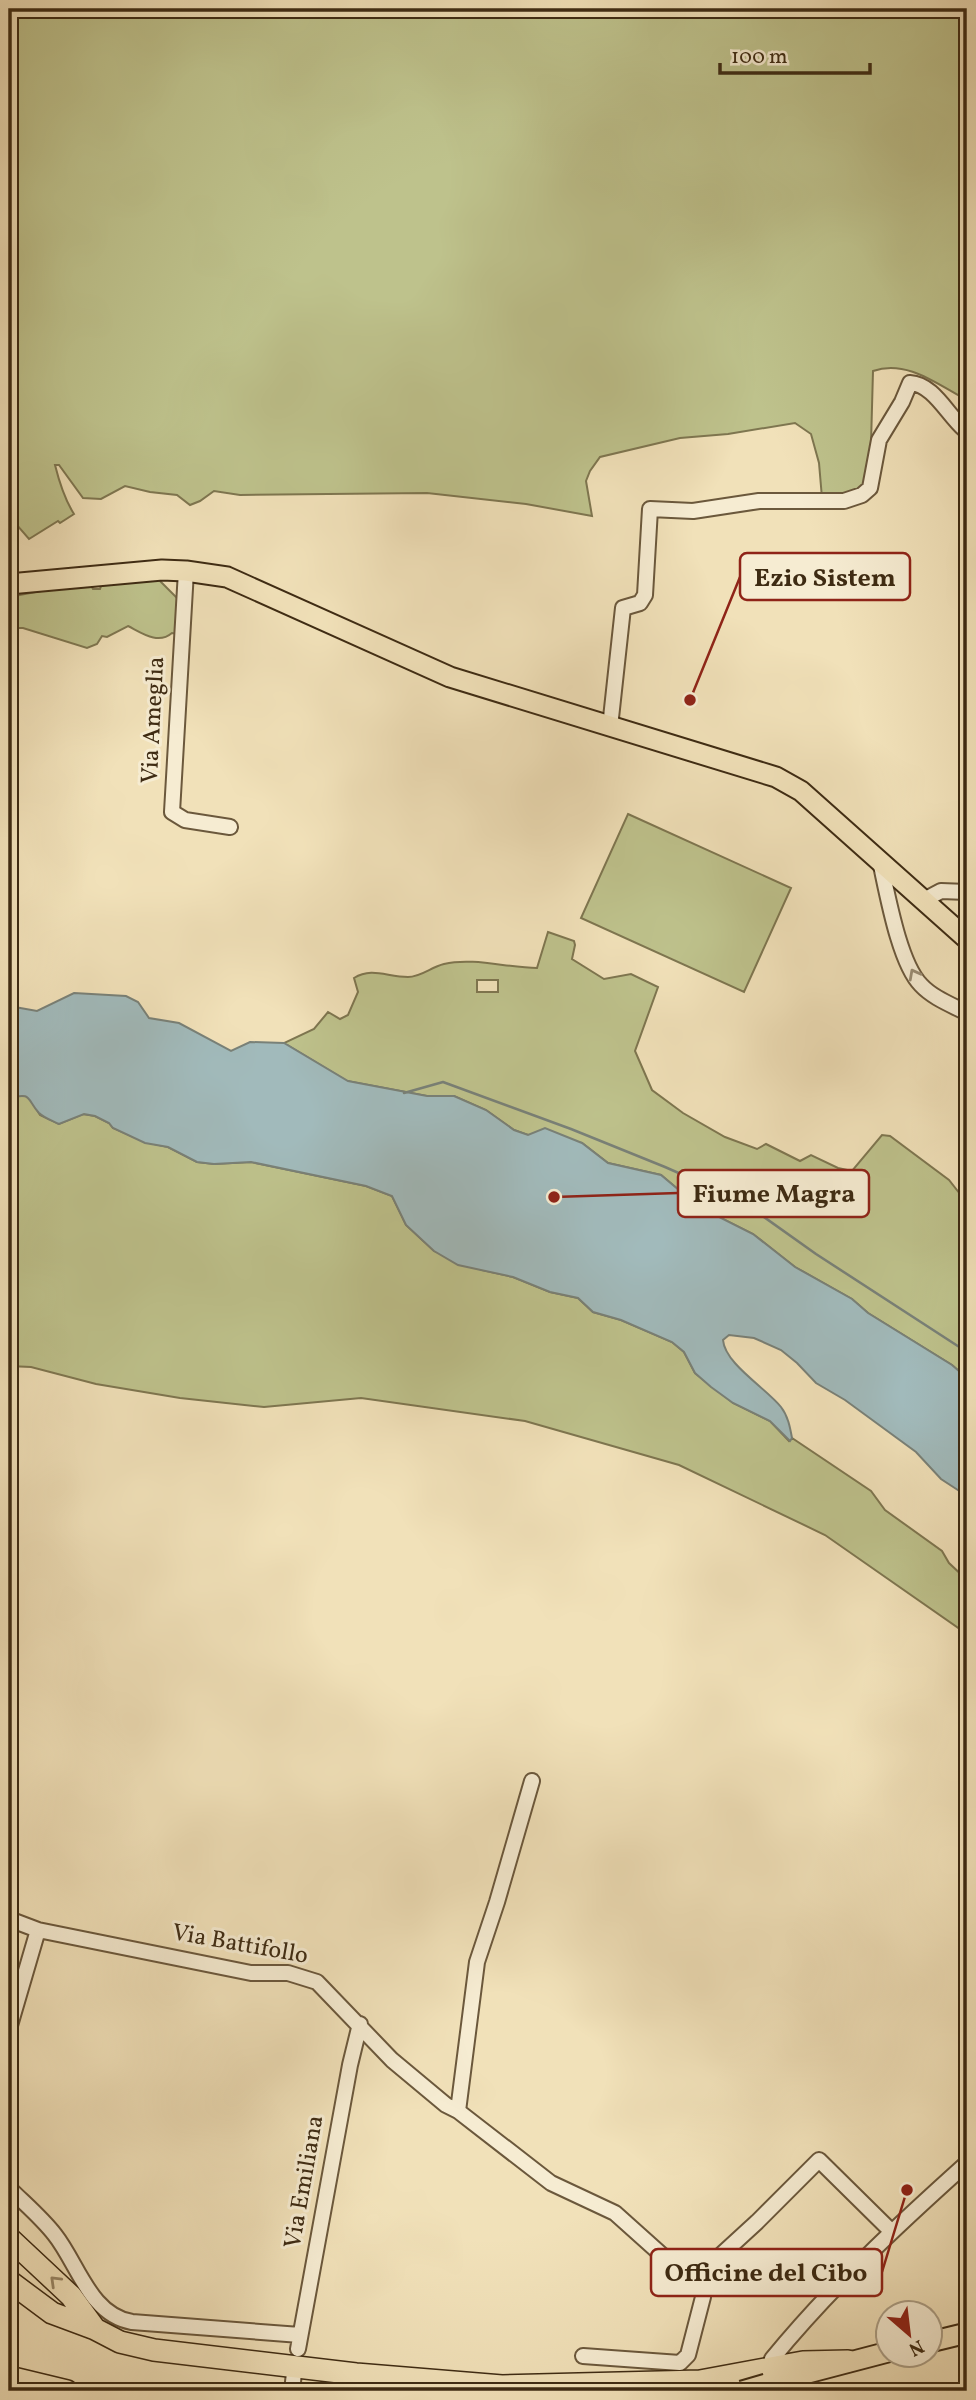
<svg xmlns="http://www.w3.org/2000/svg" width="976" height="2400" font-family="Vollkorn,serif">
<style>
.green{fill:#bec28c;stroke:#7e7650;stroke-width:2;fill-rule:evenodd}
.water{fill:#a1babb;stroke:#798178;stroke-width:2}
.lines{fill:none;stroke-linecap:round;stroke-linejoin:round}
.stream{stroke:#798178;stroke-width:2.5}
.minor-casing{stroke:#6b583c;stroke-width:18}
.major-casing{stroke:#3e2b13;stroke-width:23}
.highway-casing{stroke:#3e2b13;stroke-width:24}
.minor{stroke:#f6ecd2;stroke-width:14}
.major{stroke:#f1e1b9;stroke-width:19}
.highway{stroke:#f1e1b9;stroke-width:21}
.major-bridge-casing{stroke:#3e2b13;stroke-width:23;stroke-linecap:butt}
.major-bridge{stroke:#f1e1b9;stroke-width:19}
.oneway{stroke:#9a8c72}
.oneway2{stroke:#988666}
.labels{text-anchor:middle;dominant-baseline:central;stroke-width:6;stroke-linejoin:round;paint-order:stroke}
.street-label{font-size:24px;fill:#3e2b13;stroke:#f6ecd2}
.leader{fill:none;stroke:#8f2418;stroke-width:2.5}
.callout-dot{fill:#8f2418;stroke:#f6ecd2;stroke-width:2.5}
.callout{fill:#f6ecd2;stroke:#8f2418;stroke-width:2.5}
.callout-label{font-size:26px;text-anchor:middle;font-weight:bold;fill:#3e2b13}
</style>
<rect width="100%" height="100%" fill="#f1e1b9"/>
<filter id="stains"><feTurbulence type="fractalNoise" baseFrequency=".00286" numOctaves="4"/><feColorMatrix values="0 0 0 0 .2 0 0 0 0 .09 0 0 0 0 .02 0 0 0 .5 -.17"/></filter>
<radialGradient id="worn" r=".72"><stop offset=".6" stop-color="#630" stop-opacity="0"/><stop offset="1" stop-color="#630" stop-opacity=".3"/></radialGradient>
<path class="green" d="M9,9h958v391c-29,-15 -60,-41 -94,-29l-3,109 -18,19 -30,-1 -3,-35 -8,-29 -16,-11 -67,11 -48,4 -80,19 -10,14 -4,10 6,35 -66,-12 -99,-11 -187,2 -26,-4 -14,10 -10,4 -13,-10 -27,-3 -25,-6 -24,13 -18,-1 -24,-33h-4c4,16 10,35 19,49l-14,9 -2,-2 -29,18 -20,-23z
M158,579l19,19 7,37 -12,-2c-14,12 -30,0 -44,-7l-21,11 -5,-1 -5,8 -10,4 -64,-20h-14v-31l80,-15 4,7h7l3,-9z
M628,814l163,74 -47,104 -163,-74z
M548,932l26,9 1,4 -3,14 32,20 27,-5 27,13 -23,64 17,39 31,23 42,24 32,12 9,-5 34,17 11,-6 27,13 14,3 30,-36 8,1 59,44 11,14 7,14v170l-15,-13 -84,-52 -16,-14 -57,-32 -42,-33 -54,-27 -38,-32 -53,-12 -26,-20 -54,-8 -14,-5 -28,-20 -32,-14h-27l-80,-15 -63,-38 30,-14 14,-17 12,7 8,-4 10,-23 -4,-14c18,-11 33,-1 54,-1 13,0 23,-10 36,-13 29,-7 64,4 93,4zM477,980h21v12h-21z
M23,1095l6,2 11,18 19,9 24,-10 12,2 14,7 4,5 32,14 23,5 29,15 17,2 37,-2 115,24 26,10 14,29 28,26 48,19 31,7 37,15 28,6 15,14 28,8 51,22 12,10 11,21 38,30 37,18 19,20 3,-3 79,53 14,19 57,41 7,12 18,17v54l-142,-99 -146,-70 -154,-44 -164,-23 -97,9 -84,-9 -84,-14 -65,-17 -22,-1v-268z"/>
<path class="water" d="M74,993l52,3 12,6 11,16 30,5 52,28 19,-9 34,1 64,38 79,15h27l32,14 28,20 14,5 17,-7 37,15 26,20 53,12 38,32 54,27 42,33 57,32 16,14 84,52 15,13v118l-26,-17 -25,-27 -71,-52 -29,-17 -19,-20 -16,-13 -27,-12 -25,-3 -6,5c2,24 43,48 58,67 7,9 9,20 11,31l-2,3 -20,-20 -37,-18 -22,-16 -16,-14 -11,-21 -12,-10 -51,-22 -28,-8 -15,-14 -28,-6 -37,-15 -55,-12 -24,-14 -28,-26 -14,-29 -26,-10 -115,-24 -37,2 -17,-2 -29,-15 -23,-4 -32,-15 -4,-5 -14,-7 -11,-2 -25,10c-6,-3 -15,-6 -20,-11 -13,-14 -6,-21 -30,-15v-92l28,5z"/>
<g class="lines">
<path class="stream" d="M404,1093l39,-11 128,47 94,38 75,33 76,54 151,98"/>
<defs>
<path id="minor" d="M186,571l-14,241 13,8 45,7
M610,727l13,-119 17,-5 5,-8 5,-86 43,2 66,-10h85l18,-6 8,-7 9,-48 23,-38 8,-19c23,1 37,31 54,46
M880,861c7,31 19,102 41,124 12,13 31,20 46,28
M924,900l17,-9 26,1
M9,1919l29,11 213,43h37l29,9 75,78 54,45 12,6 93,72 64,30 58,52 17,3 19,-2 48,-44 62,-62 72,71
M9,2029l29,-99
M458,2111l19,-149 20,-60 35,-121
M9,2188c15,15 33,30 46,47 23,29 35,80 77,87l168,13
M298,2349l52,-284 10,-41
M583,2356l97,7 8,-8 15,-58 -1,-14 -12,-15
M772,2359c58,-71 126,-134 195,-196
M292,2391l2,-18"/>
<path id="major" d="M9,584l153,-14 24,1 41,6 223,100 326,100 25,14 166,148
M930,2342l37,-9
M766,2384l122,-32"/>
<path id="highway" d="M9,2238l62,58 24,33
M9,2281l43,32 43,16 25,13 34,8 202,24 146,12 198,-5 103,-19 45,-1
M9,2377l58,14"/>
</defs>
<use href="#minor" class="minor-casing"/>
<use href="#major" class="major-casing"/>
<use href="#highway" class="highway-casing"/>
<use href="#minor" class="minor"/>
<use href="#major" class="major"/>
<use href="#highway" class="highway"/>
<defs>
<path id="major-bridge" d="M742,2391l24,-7"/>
</defs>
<use href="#major-bridge" class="major-bridge-casing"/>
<use href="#major-bridge" class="major-bridge"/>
</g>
<defs><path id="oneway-chevron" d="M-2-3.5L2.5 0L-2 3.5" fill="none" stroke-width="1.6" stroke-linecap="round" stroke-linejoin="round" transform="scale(1.75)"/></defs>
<use class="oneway" href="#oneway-chevron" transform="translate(914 974) rotate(-118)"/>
<use class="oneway2" href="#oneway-chevron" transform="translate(55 2281) rotate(-136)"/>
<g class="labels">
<g class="street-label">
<text transform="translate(154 720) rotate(-87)">Via Ameglia</text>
<text transform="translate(240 1945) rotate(10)">Via Battifollo</text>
<text transform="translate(305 2182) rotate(-80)">Via Emiliana</text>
</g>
</g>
<path class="leader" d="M690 700L740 577M554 1197L678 1193M907 2190L882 2272"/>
<g class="callout-dot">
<circle cx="690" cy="700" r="7"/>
<circle cx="554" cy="1197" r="7"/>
<circle cx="907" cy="2190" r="7"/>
</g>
<g class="callout">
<rect x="740" y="553" width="170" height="47" rx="7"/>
<rect x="678" y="1170" width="191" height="47" rx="7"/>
<rect x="651" y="2249" width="231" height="47" rx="7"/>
</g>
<g class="callout-label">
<text x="825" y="586">Ezio Sistem</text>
<text x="774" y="1202">Fiume Magra</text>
<text x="766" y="2281">Officine del Cibo</text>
</g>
<rect width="976" height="2400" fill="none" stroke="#f1e1b9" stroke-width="35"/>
<rect x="10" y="10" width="955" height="2379" fill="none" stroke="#3e2b13" stroke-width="3.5"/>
<rect x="18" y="18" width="941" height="2365" fill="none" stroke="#3e2b13" stroke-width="2"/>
<g transform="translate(909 2334) rotate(152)"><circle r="33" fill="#f6ecd2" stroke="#ac9f86" stroke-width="2"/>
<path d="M0-5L12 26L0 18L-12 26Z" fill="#8f2418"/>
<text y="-10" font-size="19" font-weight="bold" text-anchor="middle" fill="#3e2b13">N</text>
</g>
<path d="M720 63v10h150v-10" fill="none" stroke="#3e2b13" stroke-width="3.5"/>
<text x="731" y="63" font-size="21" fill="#3e2b13" stroke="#f6ecd2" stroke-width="5" paint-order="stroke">100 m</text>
<rect width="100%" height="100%" filter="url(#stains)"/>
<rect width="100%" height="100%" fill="url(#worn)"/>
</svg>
